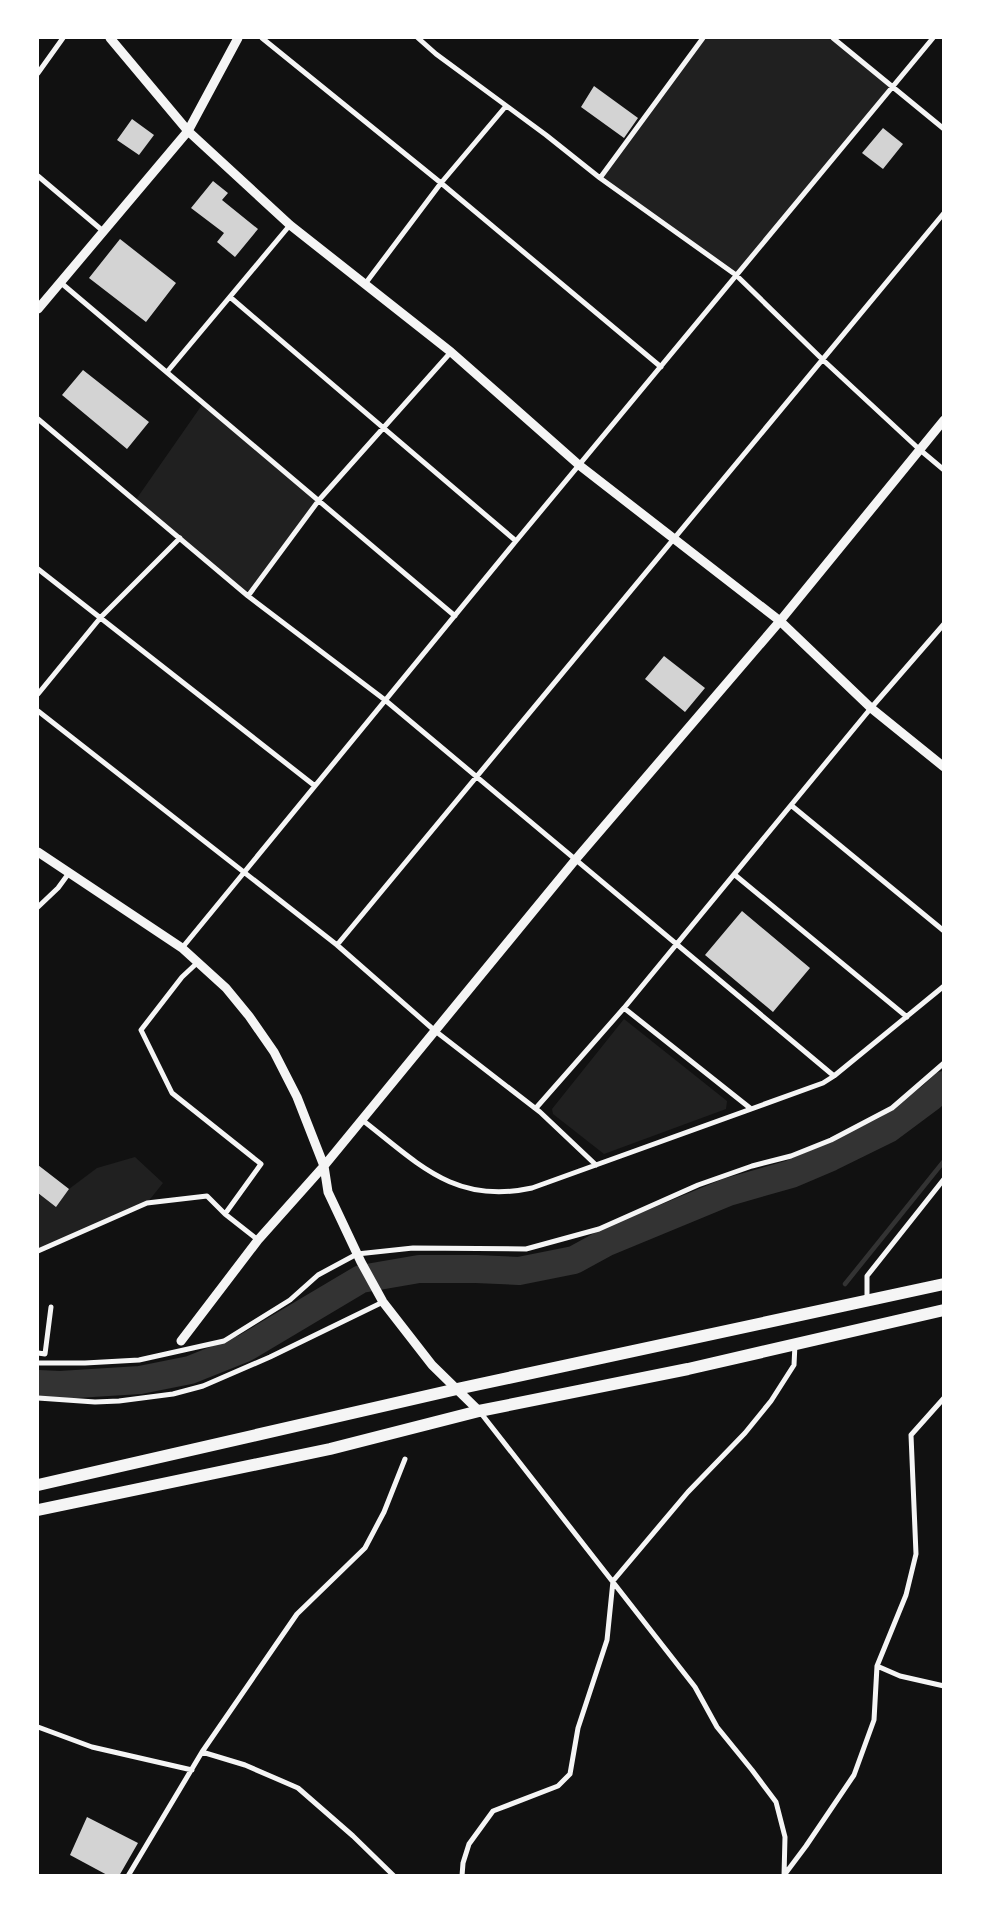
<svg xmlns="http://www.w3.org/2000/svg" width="981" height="1913" font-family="'PT Sans Narrow',sans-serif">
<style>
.green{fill:#202020}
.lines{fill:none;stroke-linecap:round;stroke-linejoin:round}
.stream{stroke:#333;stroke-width:4.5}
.river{stroke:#333;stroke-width:28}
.building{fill:#d3d3d3}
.minor{stroke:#f5f5f5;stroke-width:5}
.tertiary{stroke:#f5f5f5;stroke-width:9}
.trunk{stroke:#f5f5f5;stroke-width:12}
</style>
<rect width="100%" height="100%" fill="#111"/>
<path class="green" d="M703,38h130l59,49 -156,188 -136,-97z
M204,402l115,98 -71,96 -113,-95z
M624,1019l103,82 -1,8 -122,45 -51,-40 -1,-5z
M135,1157l28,26 -16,20 -109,48v-54l2,-3 16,12 13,-17 28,-21z"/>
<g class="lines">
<path class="stream" d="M845,1284l99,-123"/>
<path class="river" d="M38,1384l22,1 80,-5 50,-10 55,-22 116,-69 58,-10h57l43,2 55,-11 33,-18 121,-50 63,-18 40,-17 57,-28 43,-32 13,-12"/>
</g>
<path class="building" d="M594,86l44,32 -14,20 -43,-31z
M132,119l22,16 -15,20 -22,-15z
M883,128l20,16 -20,25 -21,-16z
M213,181l15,12 -6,7 36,29 -23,28 -18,-15 7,-9 -33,-25z
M120,239l56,44 -30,39 -57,-44z
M83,370l66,52 -22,27 -65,-54z
M664,656l41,32 -20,24 -40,-33z
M742,911l68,57 -37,44 -68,-57z
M38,1165l31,24 -13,18 -18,-14z
M87,1817l51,26 -19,33h-10l-39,-21z"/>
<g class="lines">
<path class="minor" d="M262,38l179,145 220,184
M418,38l18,16 110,81 54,43 136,97 86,84 97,90 25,21
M833,38l111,91
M38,73l25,-35
M38,176l65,55
M600,178l103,-140
M60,282l395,334
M365,284l76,-101 65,-77
M230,297l286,244
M167,372l123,-147
M38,419l210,177 137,104 449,376
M38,569l277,217
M248,596l71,-96 132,-148
M38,694l63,-77 79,-79
M38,711l299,234 97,85 106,82 56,53
M792,806l152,125
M735,875l172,142
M38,907l20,-19 11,-15
M337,945l607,-732
M182,948l334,-407 417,-503
M197,963l-15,14 -41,53 31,63 89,71 -36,50 33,26
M624,1008l126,100
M536,1108l88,-100 247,-300 73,-84
M361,1119c57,44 93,86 171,69l291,-105 11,-7 110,-90
M38,1251l109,-48 60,-7 18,18
M867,1300v-24l77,-97
M38,1353l7,1 6,-47
M38,1363h47l54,-3 85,-19 66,-41 28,-25 39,-21 56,-6 113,1 73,-20 99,-44 54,-19 39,-10 40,-16 61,-32 52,-45
M38,1398l57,4 24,-1 54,-7 30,-8 67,-29 113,-55
M480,1412l215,275 22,40 35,43 24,32 9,35 -1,39
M877,1666l23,10 44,10
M38,1727l54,20 100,23
M202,1752l43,13 53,23 55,48 41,40
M785,1874l21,-28 48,-71 20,-55 3,-54 29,-71 10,-41 -5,-119 33,-37
M128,1876l74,-124 95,-138 68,-66 19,-36 21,-53
M462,1876l1,-13 6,-19 24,-33 65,-25 12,-12 8,-46 29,-88 6,-59 75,-89 57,-59 26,-32 23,-36 1,-21"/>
<path class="tertiary" d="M110,38l78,93 102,94 161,127 128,113 201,156 91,87 73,59
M38,309l150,-178 50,-93
M38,852l144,96 44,40 23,28 25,36 23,45 27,69 4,26 33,70 22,40 49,63 47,46
M181,1341l77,-101 66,-74 252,-307 204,-238 164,-201"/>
<path class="trunk" d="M38,1485l419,-96 487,-105
M38,1510l292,-61 149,-38 209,-42 256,-59"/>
</g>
<rect width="981" height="1913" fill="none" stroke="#ffffff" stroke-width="78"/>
</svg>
